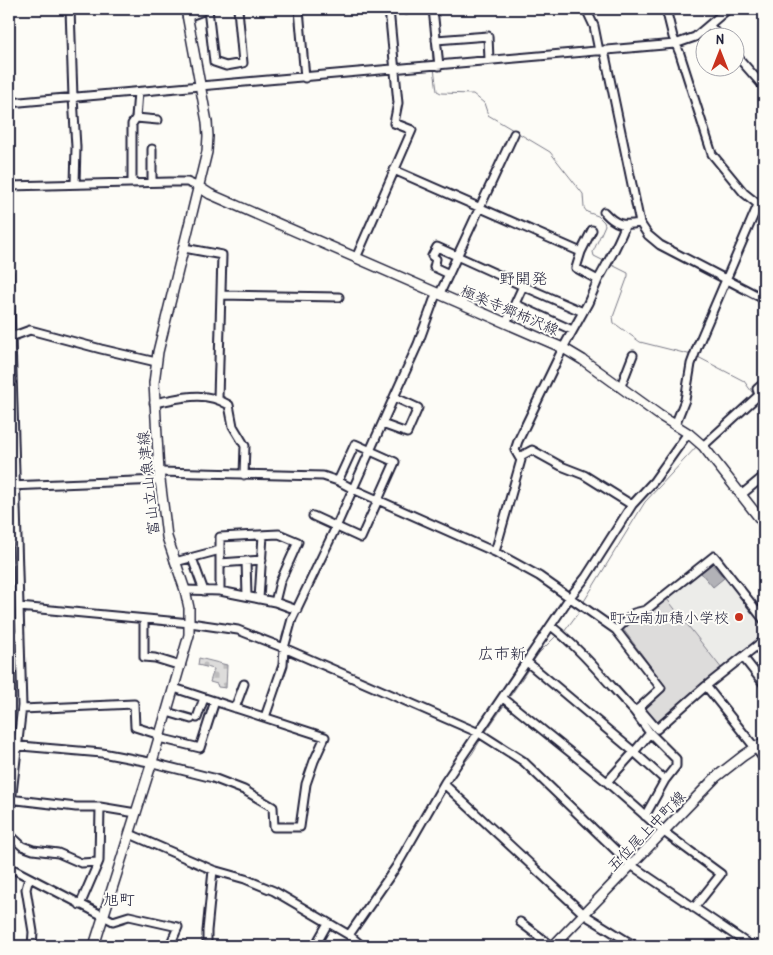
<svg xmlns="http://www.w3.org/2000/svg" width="773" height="955" font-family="'Patrick Hand','Klee One',sans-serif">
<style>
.built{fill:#ecece9}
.cemetery{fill:url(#cemetery-stones);stroke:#807f8b}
.pitch{fill:#dddcdb;stroke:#807f8b}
.water{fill:#b2b2b7;stroke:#787885}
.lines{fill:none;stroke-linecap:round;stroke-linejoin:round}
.stream{stroke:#787885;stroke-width:1}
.minor-casing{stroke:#22223b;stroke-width:11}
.major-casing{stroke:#22223b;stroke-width:12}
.minor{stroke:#fdfcf7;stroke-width:7}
.major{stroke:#fdfcf7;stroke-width:9}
.poi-dot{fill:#c8321e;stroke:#fdfcf7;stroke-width:2}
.labels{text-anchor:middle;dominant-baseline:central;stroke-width:4;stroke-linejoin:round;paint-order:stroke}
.street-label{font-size:15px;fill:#22223b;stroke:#fdfcf7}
.poi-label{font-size:15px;fill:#22223b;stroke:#fdfcf7;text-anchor:end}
.neighbourhood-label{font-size:16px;fill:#22223b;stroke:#fdfcf7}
</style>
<defs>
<pattern id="cemetery-stones" width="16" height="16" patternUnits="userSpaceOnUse" patternTransform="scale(1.25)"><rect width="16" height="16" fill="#dddcdb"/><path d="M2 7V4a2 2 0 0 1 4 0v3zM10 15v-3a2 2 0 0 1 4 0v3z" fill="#bdbcbd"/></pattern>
</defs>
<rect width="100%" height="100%" fill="#fdfcf7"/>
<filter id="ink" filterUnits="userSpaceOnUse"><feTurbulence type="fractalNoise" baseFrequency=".02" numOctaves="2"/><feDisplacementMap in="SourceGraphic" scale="10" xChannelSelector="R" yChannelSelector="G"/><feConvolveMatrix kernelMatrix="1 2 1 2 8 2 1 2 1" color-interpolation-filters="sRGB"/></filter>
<g filter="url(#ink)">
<path class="built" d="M714,556l50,64v20l-107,89 -18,-21 22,-20 -45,-57 18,-18 12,-3z"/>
<path class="cemetery" d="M199,658l28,7 -1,23 -8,-1 -1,-3 -7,-2 4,-13 -16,-4z"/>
<path class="pitch" d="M667,599l55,70 -64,55 -14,-16 22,-21 -43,-58 13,-12 14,-5z"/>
<path class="water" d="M712,564l12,14 -11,9 -12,-14z"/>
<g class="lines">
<path class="stream" d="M429,9l4,52
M434,68l3,23 4,2 32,1 11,9 4,12 62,37 33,42 1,14 3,4 11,4 6,6 1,3 -12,27 1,4 10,5
M610,264l18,9v3l-15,41 1,6 26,19 52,13
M696,356l48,25 10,14
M702,441l35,-31
M583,603l62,-101 53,-57
M564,632l17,-23
M532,663l7,-10 19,-19
M509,698l20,-30
M485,733l20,-29
M449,781l23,-27 9,-15
M344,946l5,-7"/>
<defs>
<path id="minor" d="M70,9l3,88 3,50 -1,37
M299,9l6,69
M403,9l3,1
M433,9l6,57
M586,9l8,17 5,25
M666,9l7,28 7,17 32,100 32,39 20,16
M187,17l21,-8 6,53 12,4 17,-3 -5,-54
M710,26l10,12
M436,40l52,-4 1,24
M604,50l36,173 8,12 12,10 104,54
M736,55l28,32
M9,103l666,-59 20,-7 33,-28
M136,118l22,2
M152,149v33
M394,170l187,82 -5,16 22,12 -10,23 -25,45 -45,93 -3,9 4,7
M132,183v-59l4,-6 2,-26
M9,186l161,-4h17l12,5
M604,212c12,13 18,14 36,11
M184,248l38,7 -4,143
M581,252l11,-22
M356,258l56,-128 -18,-7 4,-20 -9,-94
M9,272l13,434 -13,114
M449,274l-15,-7 2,-8 -4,-3 5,-9 86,39
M598,280c10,-18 20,-35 27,-54
M221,295l118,2
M515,304l57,26
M506,323l17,-37 60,26
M11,337l19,-7 71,19 55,13
M621,386l12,-31
M154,403c28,-5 49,-13 75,2l4,21 12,20 -1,29
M382,424l25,9 11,-25 -24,-11
M675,425l10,-25 6,-36 7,-19 60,-140
M703,446l56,-51 -2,-6 7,-6
M159,472l164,4 15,5 15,8 142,63 44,24 77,54 45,58 -22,20 18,21 49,-43 58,-46
M9,486l151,-6
M741,495l23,-19
M313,516l48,22 34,-76 -40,-18 -17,37
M495,552l26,-92 -2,-3 13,-7 29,16 23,9 48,30
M192,558l12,33
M246,561l1,35
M175,562l45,-12
M220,563l42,-3
M185,590l35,1 55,11 22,8
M220,591v-54l59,-3 19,8 -18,40 -5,20
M259,599l4,-64
M19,607l171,16 48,7 46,18 195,85 44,28 108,104 120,81
M144,619v38l11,1 26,8
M551,626c31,24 56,56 83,85
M616,630l18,-17 12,-3 68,-54 50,64
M9,635h11
M743,657l21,27
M527,662l107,90 -27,30
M706,686l58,73
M503,698l104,84 57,50 57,42 -27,34
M235,708l9,-24
M22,709l112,-5 1,23 25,8
M637,709l-3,2 16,22
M167,712l24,7
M265,717l18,-52 1,-17 8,-29 44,-92 58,-130 24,-53 17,-47 6,-6 73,-157
M197,718l7,-20
M650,733l26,26v7l-11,14 -31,-28z
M159,738l41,10 15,-47
M9,745l93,8 47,9 64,16 31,12 29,17 1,20h26l6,-43 8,-23 11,-24 -151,-49
M444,784l141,131 50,31
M9,799l67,8h24l-1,54 -19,44
M100,807l36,6
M645,816l20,-36
M9,834l13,12 11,4 25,3 23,10 17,-1
M130,834l83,36 32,9 29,12 75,44 13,11
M9,867l104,54 16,-5 49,11 -7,16
M29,878l-3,11 7,43 -1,14
M520,922l32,24
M349,935l47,-68 49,-85 125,-185 16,-20 46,-72 22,-24 34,-48
M207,946v-15l6,-61
M315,946l13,-23"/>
<path id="major" d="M199,187l11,7 353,154 20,12 76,55 29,18 15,13 61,78
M94,946l58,-184 37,-127v-27l-4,-18 -18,-53 -2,-17 -6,-48 -5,-89 4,-31 49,-200 1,-16 -1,-14 -21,-113
M553,946l163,-169 27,-21 21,-14"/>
</defs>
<use href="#minor" class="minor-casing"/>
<use href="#major" class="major-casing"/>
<use href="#minor" class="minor"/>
<use href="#major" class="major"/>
</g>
</g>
<circle class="poi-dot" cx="739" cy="617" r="5"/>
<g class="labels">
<g class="street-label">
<text transform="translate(510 310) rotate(23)">極楽寺郷柿沢線</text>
<text transform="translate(148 483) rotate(-96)">富山立山魚津線</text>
<text transform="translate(646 831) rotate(-46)">五位尾上中町線</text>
</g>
<g class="poi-label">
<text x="729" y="617">町立南加積小学校</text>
</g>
<g class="neighbourhood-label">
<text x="523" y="278">野開発</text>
<text x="502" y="653">広市新</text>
<text x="119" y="899">旭町</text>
</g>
</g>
<rect width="773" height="955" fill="none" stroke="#fdfcf7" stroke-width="30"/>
<rect x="15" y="15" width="743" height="925" fill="none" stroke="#22223b" stroke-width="2" filter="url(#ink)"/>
<g transform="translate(720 52)"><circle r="24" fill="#fdfcf7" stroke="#a5a5ac"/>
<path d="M0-4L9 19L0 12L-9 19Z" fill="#c8321e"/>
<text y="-8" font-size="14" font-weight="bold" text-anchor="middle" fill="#22223b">N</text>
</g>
</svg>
